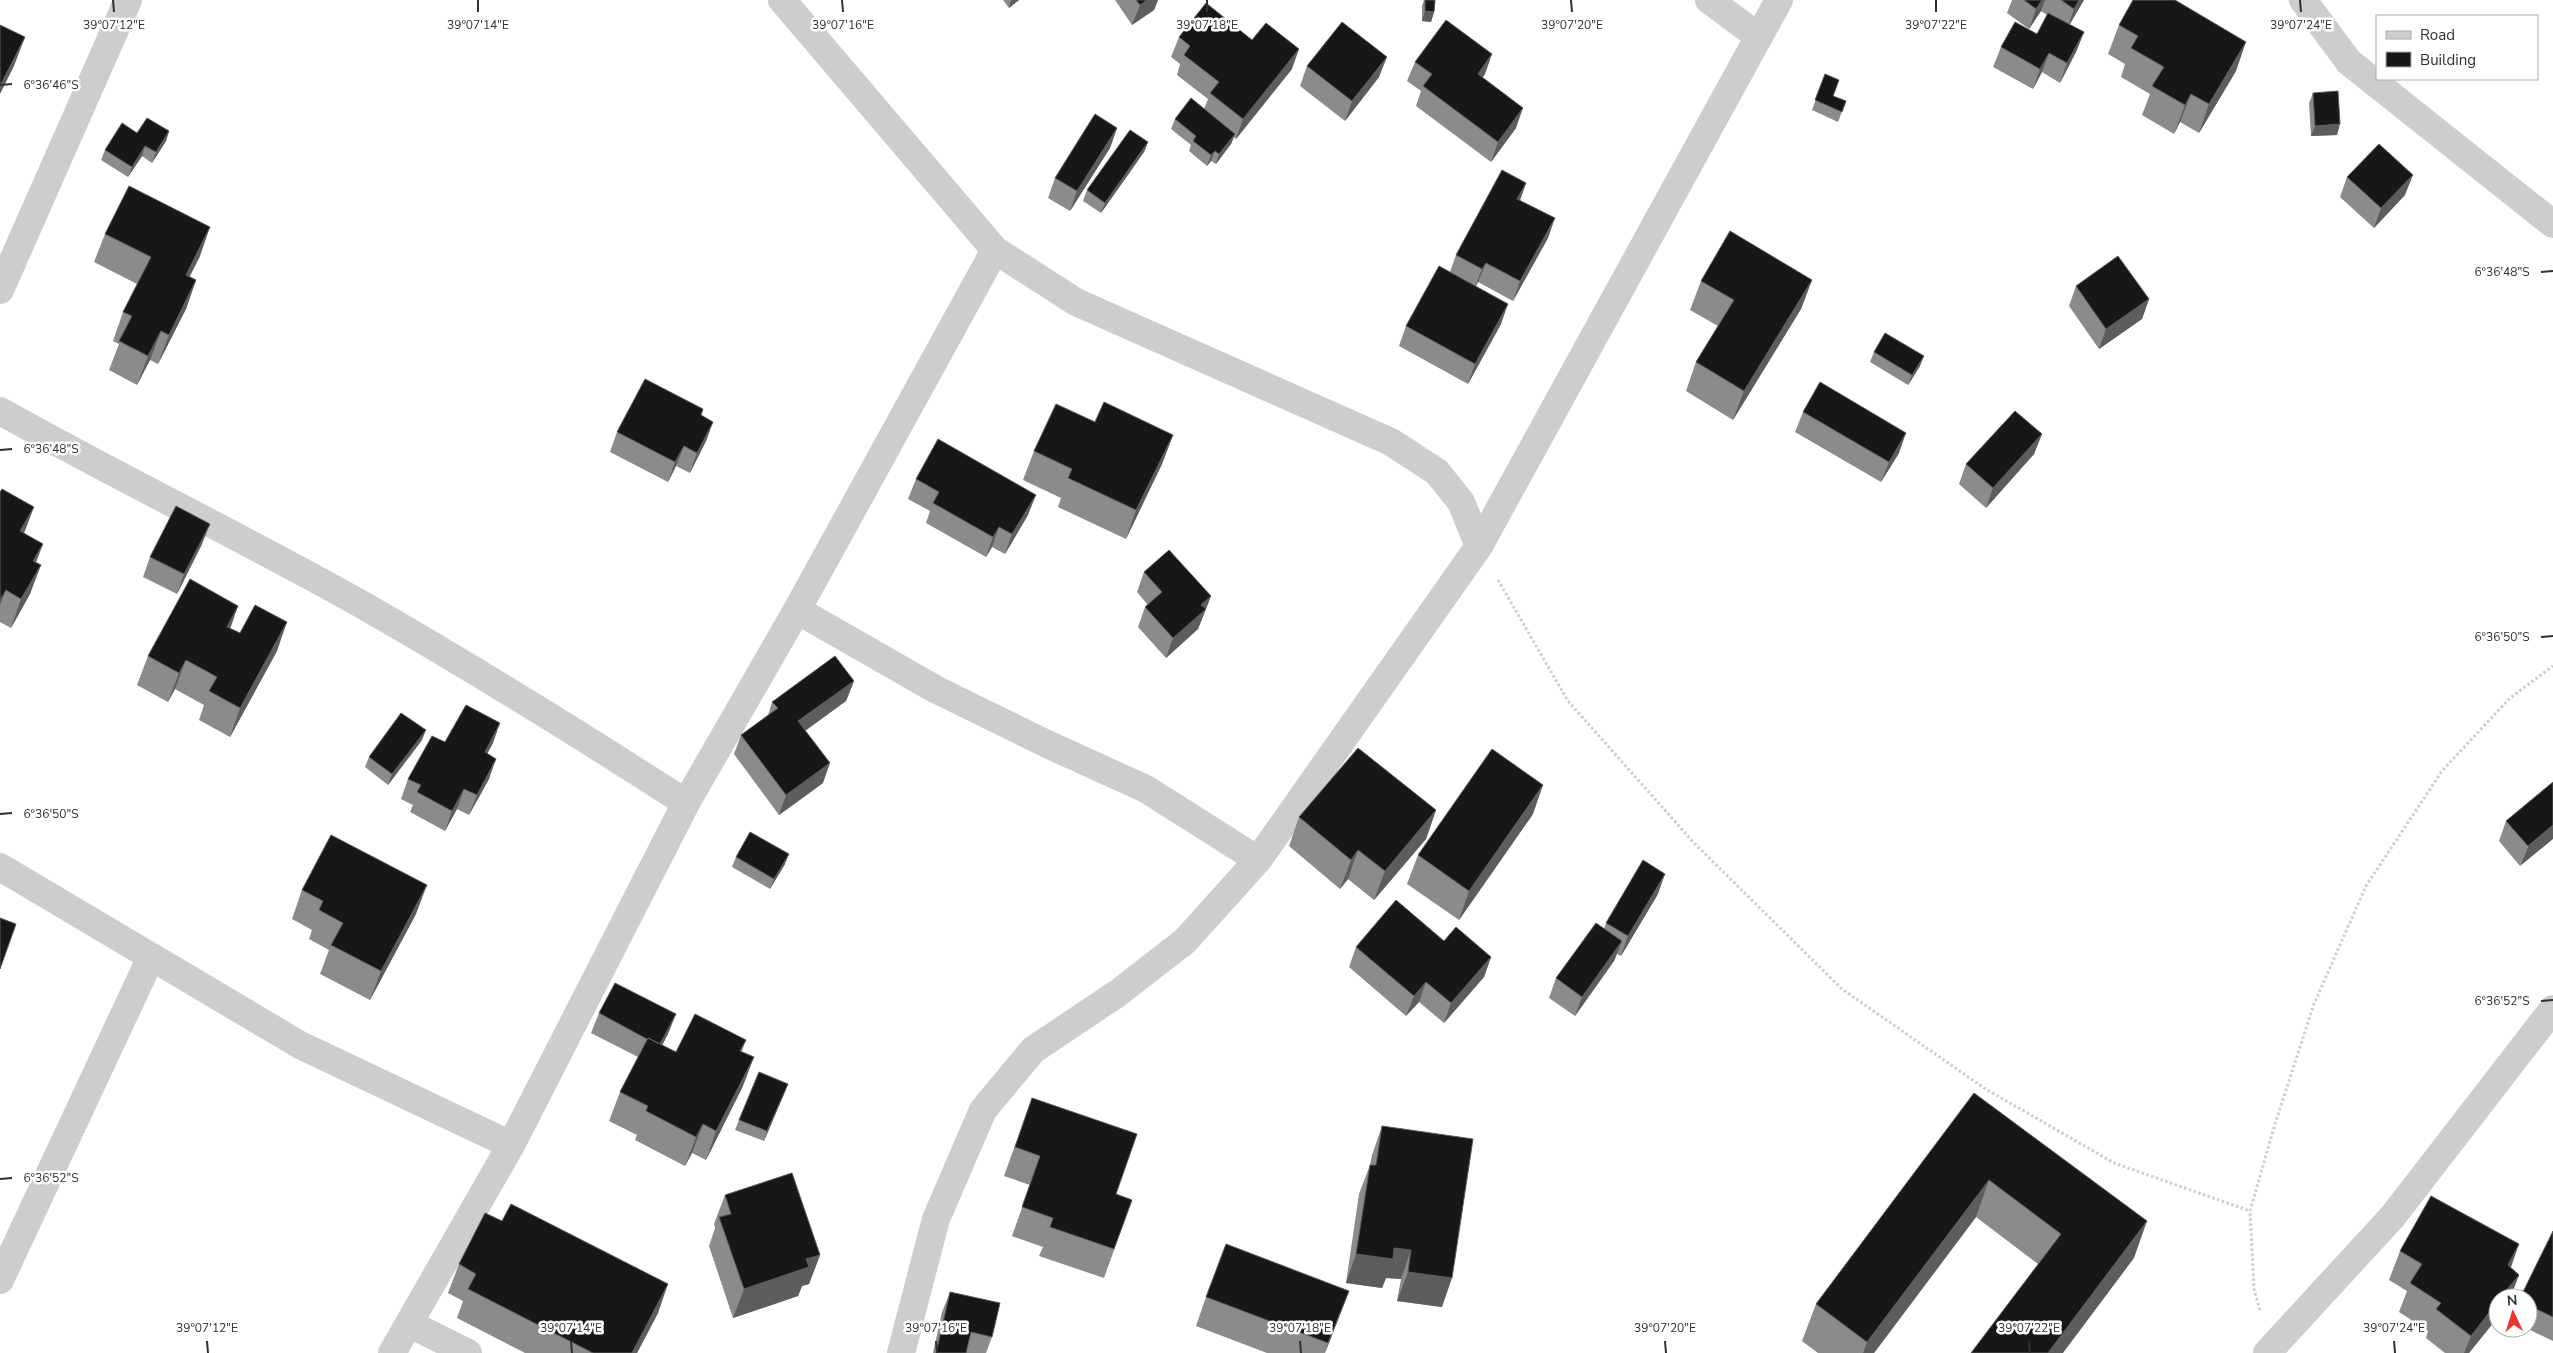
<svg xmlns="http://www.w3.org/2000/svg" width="2553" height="1353" font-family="'Nunito Sans',sans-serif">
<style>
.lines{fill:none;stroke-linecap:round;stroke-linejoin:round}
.path{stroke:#cdcdcd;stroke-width:3;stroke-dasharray:2.5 2.5;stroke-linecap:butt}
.street{stroke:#cdcdcd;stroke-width:28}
.wall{fill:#8b8b8b}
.shaded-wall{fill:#5d5d5d}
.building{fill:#171717;stroke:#5d5d5d}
.ticks{fill:none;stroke:#303030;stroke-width:2}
.ticks-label{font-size:12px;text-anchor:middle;fill:#303030;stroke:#fff;stroke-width:5;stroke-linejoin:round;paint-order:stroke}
</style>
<rect width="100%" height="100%" fill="#fff"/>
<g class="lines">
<path class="path" d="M1498,580l70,121 126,142 148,146 142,99 130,75 136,48
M2260,1310l-6,-21 -4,-78 25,-87 39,-120 52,-118 76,-115 68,-73 43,-32"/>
<path class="street" d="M782,0l213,250 81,52 315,140 46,30 24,30 18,44
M1709,0l50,37
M2303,0l46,62 204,162
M0,290l128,-290
M0,411c119,67 242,126 361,193 110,63 218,130 325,199
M797,610l138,79 112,55 99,45 112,71
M0,867l300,178 211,100
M0,1280l151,-323
M410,1324l58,29
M392,1353l119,-208 175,-342 111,-193 198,-360
M901,1353l35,-134 47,-109 50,-60 85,-57 67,-52 73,-81 221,-314 300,-546
M2267,1353l126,-137 160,-207"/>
</g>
<path class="wall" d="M1003,0h16l-10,8z
M1115,0h43l-4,10 -22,15z
M1424,0h11l-1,12 -3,10 -9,-1v-15z
M2012,0h72l-15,25 15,7 -8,20 -16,31 -18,-11 -9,17 -40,-22 8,-20 36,-13 10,-19 -6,-4 -12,18 -22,-16z
M2119,25l117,46 -37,62 -19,-11 -6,12 -32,-19 8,-21 -29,-17 4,-13 -17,-10z
M1179,37l73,3 40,29 -56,70 -2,-2 -3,7 -15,20 -5,-3 -4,5 -18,-15 2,-6 -20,-16 4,-10 29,-10 4,-10 -31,-24 3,-11 -9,-7z
M1415,62l70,12 -3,4 34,50 -25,34 -75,-56 5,-15 -14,-10z
M1307,66l72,11 -34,44 -45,-35z
M1825,74l9,22 12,5 -8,21 -26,-12z
M2313,93l24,42 -26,1 -2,-33z
M1117,128l-7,20 -40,63 -22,-13 7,-20z
M169,131l-3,10 -14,22 -10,-7 -14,21 -27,-17 4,-10 32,-17z
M1148,142l-4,10 -43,61 -18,-12 4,-11z
M2347,177l58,18 -31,33 -34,-31z
M1526,183l-6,17 28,38 -35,63 -35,-19 -2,4 25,38 -33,60 -69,-38 7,-20 44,-54 6,-17z
M105,234l95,22 -11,21 7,3 -10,29 -28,55 -8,-4 -13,25 -28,-15 10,-26 -6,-3 10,-29 14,-28 -43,-22z
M1812,280l-11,29 -68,111 -47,-29 10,-29 22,-36 -28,-16 11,-29z
M2076,286l73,13 -7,20 -43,30 -30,-43z
M1874,352l46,14 -12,19 -38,-23z
M1803,412l96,41 -18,29 -86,-50z
M713,422l-7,19 -16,32 -14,-7 -8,16 -58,-30 7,-20z
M1095,422l78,13 -11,29 -36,75 -68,-32 3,-9 -38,-18 11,-29z
M2042,434l-8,20 -48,54 -27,-24 7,-20z
M916,479l112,36 -23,39 -13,-7 -6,10 -60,-34 4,-12 -22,-12z
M0,492l24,42 12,29 -6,31 -19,34 -11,-6z
M202,544l-25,50 -34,-17 7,-20z
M1144,572l67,24 -13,33 -32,29 -28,-31 7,-20 3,-2 -11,-13z
M230,628l47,23 -47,86 -31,-17 5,-15 -29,-16 -7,13 -31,-17 11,-29z
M854,681l-8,20 -41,30 18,52 -44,32 -45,-61 7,-19 27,-19 4,-14z
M422,740l-34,45 -23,-18 4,-10z
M445,742l48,1 -6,11 2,25 -20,36 -12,-6 -12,22 -35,-19 3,-7 -12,-6 7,-20z
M2553,782l-33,84 -21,-25 7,-20z
M1436,810l-10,29 -52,61 -26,-21 -8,10 -51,-43 10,-29z
M1533,814l-74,106 -52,-36 11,-29z
M736,857l49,7 -15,25 -38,-22z
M302,890l114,24 -46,86 -50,-26 9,-24 -20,-11 3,-9 -20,-11z
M1658,894l-37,62 -4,-2 -3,7 -39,55 -26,-18 7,-20 48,-49 2,-6z
M1444,941l47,16 -7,20 -40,46 -25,-21 -13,14 -57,-49 7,-20z
M599,1013l69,21 -6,11 14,7 70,-12 -4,11 1,35 -37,74 -14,-7 -7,13 -50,-26 2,-5 -28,-14 11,-29 18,-35 -47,-24z
M1974,1093l160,165 -96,6 -62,-47 -102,136h-56l-16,-12 14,-37z
M784,1094l-20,47 -29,-11 4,-10z
M1032,1098l84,96 16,6 -28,78 -65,-22 4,-9 -31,-11 18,-51 -26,-9z
M1382,1126l60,181 -45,-6 4,-22 -15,-1 -4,10 -36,-5 13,-89 11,-29 2,-10z
M725,1195l95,60 -11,29 -7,2 -4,10 -65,22 -24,-72 6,-18 -1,-4z
M2553,1231v110l-27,-13h2v-30z
M2400,1251l111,17 8,7 -9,23h-12v19l-29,36h-24l-19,-15 2,-7 -29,-19 8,-21 -18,-11z
M459,1264l199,49 -21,40h-112l-68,-35 6,-17 -15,-8z
M1349,1291l-24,62h-58l-71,-27 10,-29z
M950,1292l42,45 -6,16h-53l9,-41z"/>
<path class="shaded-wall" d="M1011,0h8l-10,8z
M1147,0h11l-4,10 -22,15 8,-20z
M2042,0h3l-4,11 -12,18 7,-20z
M2079,0h5l-17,29 7,-20z
M1425,11l9,1 -3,10 -9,-1z
M2084,32l-8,20 -16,31 7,-20z
M25,37l-11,29 -14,28v-8z
M2246,42l-10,29 -37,62 10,-29z
M1299,49l-7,20 -56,70 7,-20z
M2049,53l-7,19 -9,17 7,-20z
M1492,54l-7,20 -14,20 7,-20z
M1387,57l-8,20 -34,44 7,-20z
M2191,94l-11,28 -6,12 11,-29z
M1523,108l-7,20 -25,34 7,-20z
M2340,124l-3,11 -26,1 4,-10z
M1117,128l-7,20 -40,63 7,-20z
M169,131l-3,10 -14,22 4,-11z
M1235,134l-4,10 -15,20 3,-10z
M1148,142l-4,10 -43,61 4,-10z
M145,146l-3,10 -14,21 4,-10z
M1215,151l-4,10 -4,5 4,-11z
M2413,175l-8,20 -31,33 7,-20z
M1526,183l-7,20 -2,-4z
M1555,218l-7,20 -35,63 7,-20z
M210,227l-10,29 -24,48 10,-29z
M1486,263l-8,19 -4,7 8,-20z
M196,280l-10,29 -28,55 11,-29z
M1812,280l-11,29 -68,111 11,-29z
M2149,299l-7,20 -43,30 7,-20z
M1508,304l-7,20 -33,60 7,-20z
M161,331l-11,29 -13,25 11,-29z
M1924,356l-4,10 -12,19 4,-10z
M713,422l-7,19 -16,32 7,-20z
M1906,433l-7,20 -18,29 8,-20z
M2042,434l-8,20 -48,54 7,-20z
M1173,435l-11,29 -36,75 10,-29z
M684,446l-8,20 -8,16 7,-20z
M1036,495l-8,20 -23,39 7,-20z
M34,507l-11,29 -3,-5z
M210,524l-8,20 -25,50 7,-20z
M999,527l-7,20 -6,10 7,-20z
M43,544l-11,29 1,-12z
M41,565l-11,29 -19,34 10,-29z
M6,590l-6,15v-5z
M1211,596l-13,33 -32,29 7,-20 28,-33z
M238,606l-10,29 -1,-8z
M287,622l-10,29 -47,86 10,-29z
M186,660l-11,29 -7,13 11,-29z
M854,681l-8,20 -55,40 7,-20z
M500,723l-7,20 -16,29 8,-20z
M426,730l-4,10 -34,45 4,-11z
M496,759l-7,20 -20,36 8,-20z
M830,763l-7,20 -44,32 7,-20z
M1543,785l-10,29 -74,106 10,-29z
M464,789l-7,20 -12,22 7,-20z
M1436,810l-10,29 -52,61 11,-29z
M2553,825v14l-33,27 8,-20z
M1358,850l-10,29 -8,10 11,-29z
M789,854l-4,10 -15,25 4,-10z
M1665,874l-7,20 -37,62 7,-20z
M427,885l-11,29 -46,86 11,-29z
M1622,941l-8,20 -39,55 7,-19z
M1491,957l-7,20 -40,46 7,-20z
M1426,982l-7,20 -13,14 8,-20z
M676,1014l-8,20 -16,31 7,-20z
M754,1057l-11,29 -37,74 10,-29z
M788,1084l-4,10 -20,47 3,-10z
M703,1124l-11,29 -7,13 11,-29z
M1989,1180l-13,37 -102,136h-11l4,-11z
M2147,1221l-13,37 -71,95h-15z
M2519,1244l-10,29 -1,-8z
M1394,1248l17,2 -10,29 -15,-1 -4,10 -36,-5 10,-29z
M820,1255l-11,29 -7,2 -4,10 -65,22 11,-29 62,-30z
M1408,1272l44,6 -10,29 -45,-6z
M2519,1275l-9,23h-10z
M668,1284l-10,29 -21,40h-5z
M1349,1291l-11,29 -13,33 3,-10z
M2498,1301v16l-29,36h-5l7,-17z"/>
<path class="building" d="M1136,0h11l-7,5z
M1425,0h10l-1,12 -9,-1z
M2024,0h18l-6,9z
M2061,0h18l-5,9z
M2133,0h42l71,42 -37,62 -18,-10 -6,11 -33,-19 12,-19 -33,-19 7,-12 -19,-11z
M1206,3l46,37 14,-17 33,26 -56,70 -33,-26 9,-11 -35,-27 6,-9 -11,-9z
M2048,13l36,19 -17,31 -18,-10 -9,16 -39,-22 14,-25 22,12z
M1446,20l46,34 -14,20 45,34 -25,34 -75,-56 9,-12 -17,-12z
M1342,22l45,35 -35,44 -45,-35z
M0,25l25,12 -25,49z
M1825,74l14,6 -6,16 13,5 -4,11 -27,-12z
M2338,91l2,33 -25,2 -2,-33z
M1191,98l44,36 -16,20 -4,-3 -4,4 -18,-14 3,-5 -21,-17z
M1095,114l22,14 -40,63 -22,-13z
M147,118l22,13 -13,21 -11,-6 -13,21 -27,-17 17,-27 15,10z
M1130,130l18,12 -43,61 -18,-13z
M2379,144l34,31 -32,33 -34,-31z
M1502,170l24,13 -9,16 38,19 -35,63 -34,-18 -4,6 -26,-14z
M129,186l81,41 -24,48 10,5 -27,55 -8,-4 -13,25 -29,-15 13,-25 -9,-4 28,-55 -46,-23z
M1730,231l82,49 -68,111 -48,-29 38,-62 -33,-19z
M2118,256l31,43 -43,30 -30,-43z
M1439,266l69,38 -33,60 -69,-38z
M1885,333l39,23 -12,19 -38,-23z
M645,379l58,30 -2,6 12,7 -16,31 -13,-7 -9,16 -58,-30z
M1820,382l86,51 -17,29 -86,-50z
M1104,402l69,33 -37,75 -68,-32 4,-9 -38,-18 22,-47 39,18z
M2015,411l27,23 -49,54 -27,-24z
M938,439l98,56 -24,39 -13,-7 -6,10 -60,-34 6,-11 -23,-13z
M2,489l32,18 -14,24 23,13 -10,17 8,4 -20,34 -15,-9 -6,10v-108z
M176,506l34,18 -26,50 -34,-17z
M1169,550l42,46 -10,9 5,4 -33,29 -28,-31 17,-15 -18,-20z
M190,579l48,27 -11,21 13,6 15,-28 32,17 -47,86 -31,-17 8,-14 -31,-17 -7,13 -31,-17z
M835,656l19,25 -56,40 32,42 -44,32 -45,-60 37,-27 -6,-6z
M466,705l34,18 -15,29 11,7 -19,36 -13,-6 -12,22 -35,-19 4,-7 -13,-6 24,-43 13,6z
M401,713l25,17 -34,44 -23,-17z
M1358,748l78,62 -51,61 -27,-21 -7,10 -52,-43z
M1492,749l51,36 -74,106 -51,-36z
M2553,782v43l-25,21 -22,-25z
M750,832l39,22 -15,25 -38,-22z
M331,835l96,50 -46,86 -50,-26 12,-22 -24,-13 4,-9 -21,-11z
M1643,860l22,14 -37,62 -22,-13z
M1396,900l48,41 12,-14 35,30 -40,46 -25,-21 -12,14 -58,-49z
M0,918l16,6 -16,45z
M1596,923l26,18 -40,56 -26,-19z
M615,983l61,31 -16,30 -12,-6 -1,1 -48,-26z
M695,1014l51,26 -6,11 14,6 -38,74 -13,-7 -7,13 -50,-26 2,-5 -28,-14 28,-54 28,14z
M759,1072l29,12 -21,47 -28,-11z
M1974,1093l173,128 -99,132h-77l90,-119 -72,-54 -122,162 -51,-38z
M1032,1098l105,36 -21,60 16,6 -18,49 -64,-22 3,-9 -31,-11 18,-51 -25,-9z
M1382,1126l91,13 -21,139 -44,-6 3,-22 -17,-2 -1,11 -37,-5 14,-89h6z
M792,1173l28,82 -14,4 3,8 -65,22 -25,-72 12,-3 -6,-19z
M2431,1196l88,48 -11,21 11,10 -19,23h-2v3l-27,35 -35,-27 5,-6 -31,-20 12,-19 -22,-13z
M511,1204l157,80 -36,69h-39l-125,-64 8,-15 -17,-10 26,-51 17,8z
M2553,1231v86l-25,-12v-7h-8z
M1226,1244l123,47 -21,52 -122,-46z
M950,1292l50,11 -8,34 -21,-5 -5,21h-30z"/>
<path class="ticks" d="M113,0l1,12M478,0v12M842,0l1,12M1207,0v12M1571,0l1,12M1936,0v12M2300,0l1,12M0,85l12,-1M2541,272l12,-1M0,450l12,-1M2541,637l12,-1M0,814l12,-1M2541,1001l12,-1M0,1179l12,-1M207,1341l1,12M571,1341l1,12M936,1341l1,12M1300,1341l1,12M1665,1341l1,12M2029,1341l1,12M2394,1341l1,12"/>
<g class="ticks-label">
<text x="114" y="29">39°07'12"E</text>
<text x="478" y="29">39°07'14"E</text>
<text x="843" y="29">39°07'16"E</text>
<text x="1207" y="29">39°07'18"E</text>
<text x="1572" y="29">39°07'20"E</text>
<text x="1936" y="29">39°07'22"E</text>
<text x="2301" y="29">39°07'24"E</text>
<text x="51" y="89">6°36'46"S</text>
<text x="2502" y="276">6°36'48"S</text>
<text x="51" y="453">6°36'48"S</text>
<text x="2502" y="641">6°36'50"S</text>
<text x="51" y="818">6°36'50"S</text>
<text x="2502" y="1005">6°36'52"S</text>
<text x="51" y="1182">6°36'52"S</text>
<text x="207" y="1332">39°07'12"E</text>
<text x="571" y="1332">39°07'14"E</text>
<text x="936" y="1332">39°07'16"E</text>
<text x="1300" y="1332">39°07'18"E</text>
<text x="1665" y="1332">39°07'20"E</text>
<text x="2029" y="1332">39°07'22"E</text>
<text x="2394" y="1332">39°07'24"E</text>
</g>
<rect x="2376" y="15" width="162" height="65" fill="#ffffff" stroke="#acacac"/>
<rect x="2386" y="31" width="25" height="8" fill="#cdcdcd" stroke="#acacac"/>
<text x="2420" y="40" font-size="15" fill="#303030">Road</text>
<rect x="2386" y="52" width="25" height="15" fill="#171717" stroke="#acacac"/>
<text x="2420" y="65" font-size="15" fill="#303030">Building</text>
<g transform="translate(2513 1313) rotate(356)"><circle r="24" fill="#ffffff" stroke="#acacac"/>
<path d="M0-4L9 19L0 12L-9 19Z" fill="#eb372d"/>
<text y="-8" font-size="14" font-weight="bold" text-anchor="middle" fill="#303030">N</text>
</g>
</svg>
